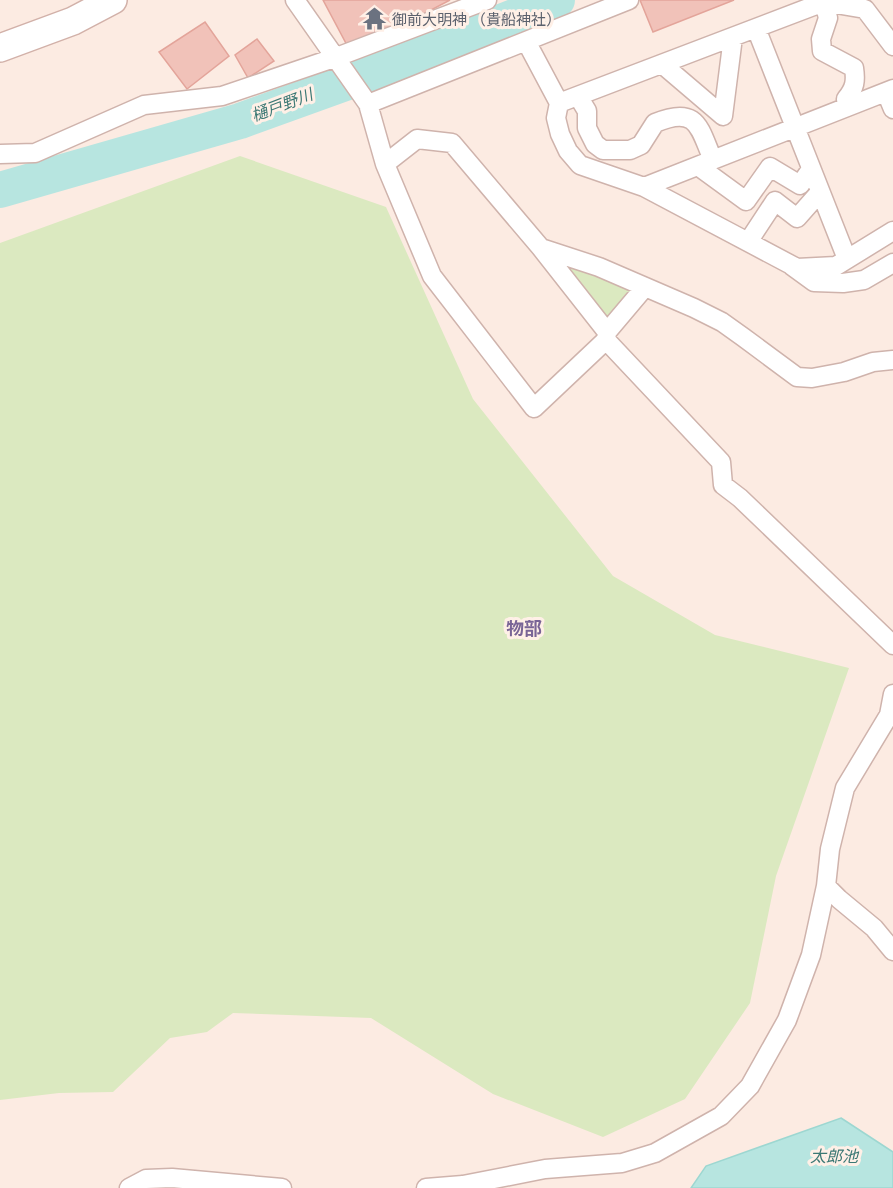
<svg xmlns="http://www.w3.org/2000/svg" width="893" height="1188" font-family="Poppins,'Noto Sans JP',sans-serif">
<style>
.green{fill:#dbe9c0}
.water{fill:#b7e5e0;stroke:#9dd7d1;stroke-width:1.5}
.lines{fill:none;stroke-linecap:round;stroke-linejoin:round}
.river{stroke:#b7e5e0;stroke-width:36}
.building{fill:#f1c2b9;stroke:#e3a49a;stroke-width:1.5}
.minor-casing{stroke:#cfb3ac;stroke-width:21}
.secondary-casing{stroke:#d2b1a9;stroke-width:30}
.minor{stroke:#fff;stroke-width:18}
.secondary{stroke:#fff;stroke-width:27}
.labels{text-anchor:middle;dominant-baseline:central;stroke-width:6;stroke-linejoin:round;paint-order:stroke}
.worship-label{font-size:15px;fill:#5b616d;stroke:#fff0e7;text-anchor:start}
.water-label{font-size:16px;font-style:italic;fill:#3c7874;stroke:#fff0e7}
.quarter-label{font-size:18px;font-weight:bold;fill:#796496;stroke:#fff0e7}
</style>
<rect width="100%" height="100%" fill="#fcebe2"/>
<path class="green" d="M240,156l146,51 87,192 140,177 102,59 134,33 -73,208 -26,127 -65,96 -82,38 -110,-43 -122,-76 -138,-5 -26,19 -37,6 -57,54 -54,1 -59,7v-857z
M559,260l73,32 -25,27z"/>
<path class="water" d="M841,1118l52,34v36h-202l15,-22z"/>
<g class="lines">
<path class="river" d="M0,190l240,-69 116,-42 201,-79"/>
</g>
<path class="building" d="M323,0h127l-61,32 -41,15z
M640,0h94l-81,32z
M205,22l24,34 -42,33 -28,-37z
M257,39l17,22 -26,17 -13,-23z"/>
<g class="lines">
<defs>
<path id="minor" d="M295,0l73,104 17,60 47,112 102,132 72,-68
M824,2l4,16 -7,21 1,12 32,17c2,13 1,20 -8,31l1,8
M756,28l91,231
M526,41l33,62 -3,15 4,16 8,17 12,14 64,22 153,81 39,-2 57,-35
M662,64l61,52 10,-79
M886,92l7,17
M578,96l9,15v17l8,16 8,6h27l11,-5 14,-22c43,-18 44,5 58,37
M559,103l265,-101 41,7 28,37
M368,104l261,-104
M0,154l35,-1 109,-48 78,-9 112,-38 153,-58
M385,164l32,-25 35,4 89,105 58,19 95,41 28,14 21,15 54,40 15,1 32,-6 29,-10 20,-2
M698,166l48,35 24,-34 30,18 11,-16
M644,187l249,-98
M748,242l27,-41 22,17 23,-26
M541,248l66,84 -1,8 115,122 2,23 17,13 153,147
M792,266l22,16 29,1 21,-3 29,-17
M607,332l38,-45
M826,886l13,13 35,29 19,23
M129,1188l17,-9 26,-1 110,10
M426,1188l37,-3 82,-16 77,-6 33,-10 66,-37 29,-30 37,-66 24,-65 15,-69 4,-37 15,-61 44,-73 4,-21"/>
<path id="secondary" d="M0,48l73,-27 40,-21"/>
</defs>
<use href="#minor" class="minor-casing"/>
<use href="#secondary" class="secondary-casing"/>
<use href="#minor" class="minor"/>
<use href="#secondary" class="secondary"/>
</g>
<defs>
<symbol id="temple-bare" viewBox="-9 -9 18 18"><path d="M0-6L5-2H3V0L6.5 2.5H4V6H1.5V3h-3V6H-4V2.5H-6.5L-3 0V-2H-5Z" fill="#6b7280" stroke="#fff0e7" stroke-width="2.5" paint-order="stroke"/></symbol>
</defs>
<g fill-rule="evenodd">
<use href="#temple-bare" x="358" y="2" width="33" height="33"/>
</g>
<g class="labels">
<g class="worship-label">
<text x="392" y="19">御前大明神 （貴船神社）</text>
</g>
<g class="water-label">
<text transform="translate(282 105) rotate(-21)">樋戸野川</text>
<text x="834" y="1156">太郎池</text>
</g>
<g class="quarter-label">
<text x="524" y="628">物部</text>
</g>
</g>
</svg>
